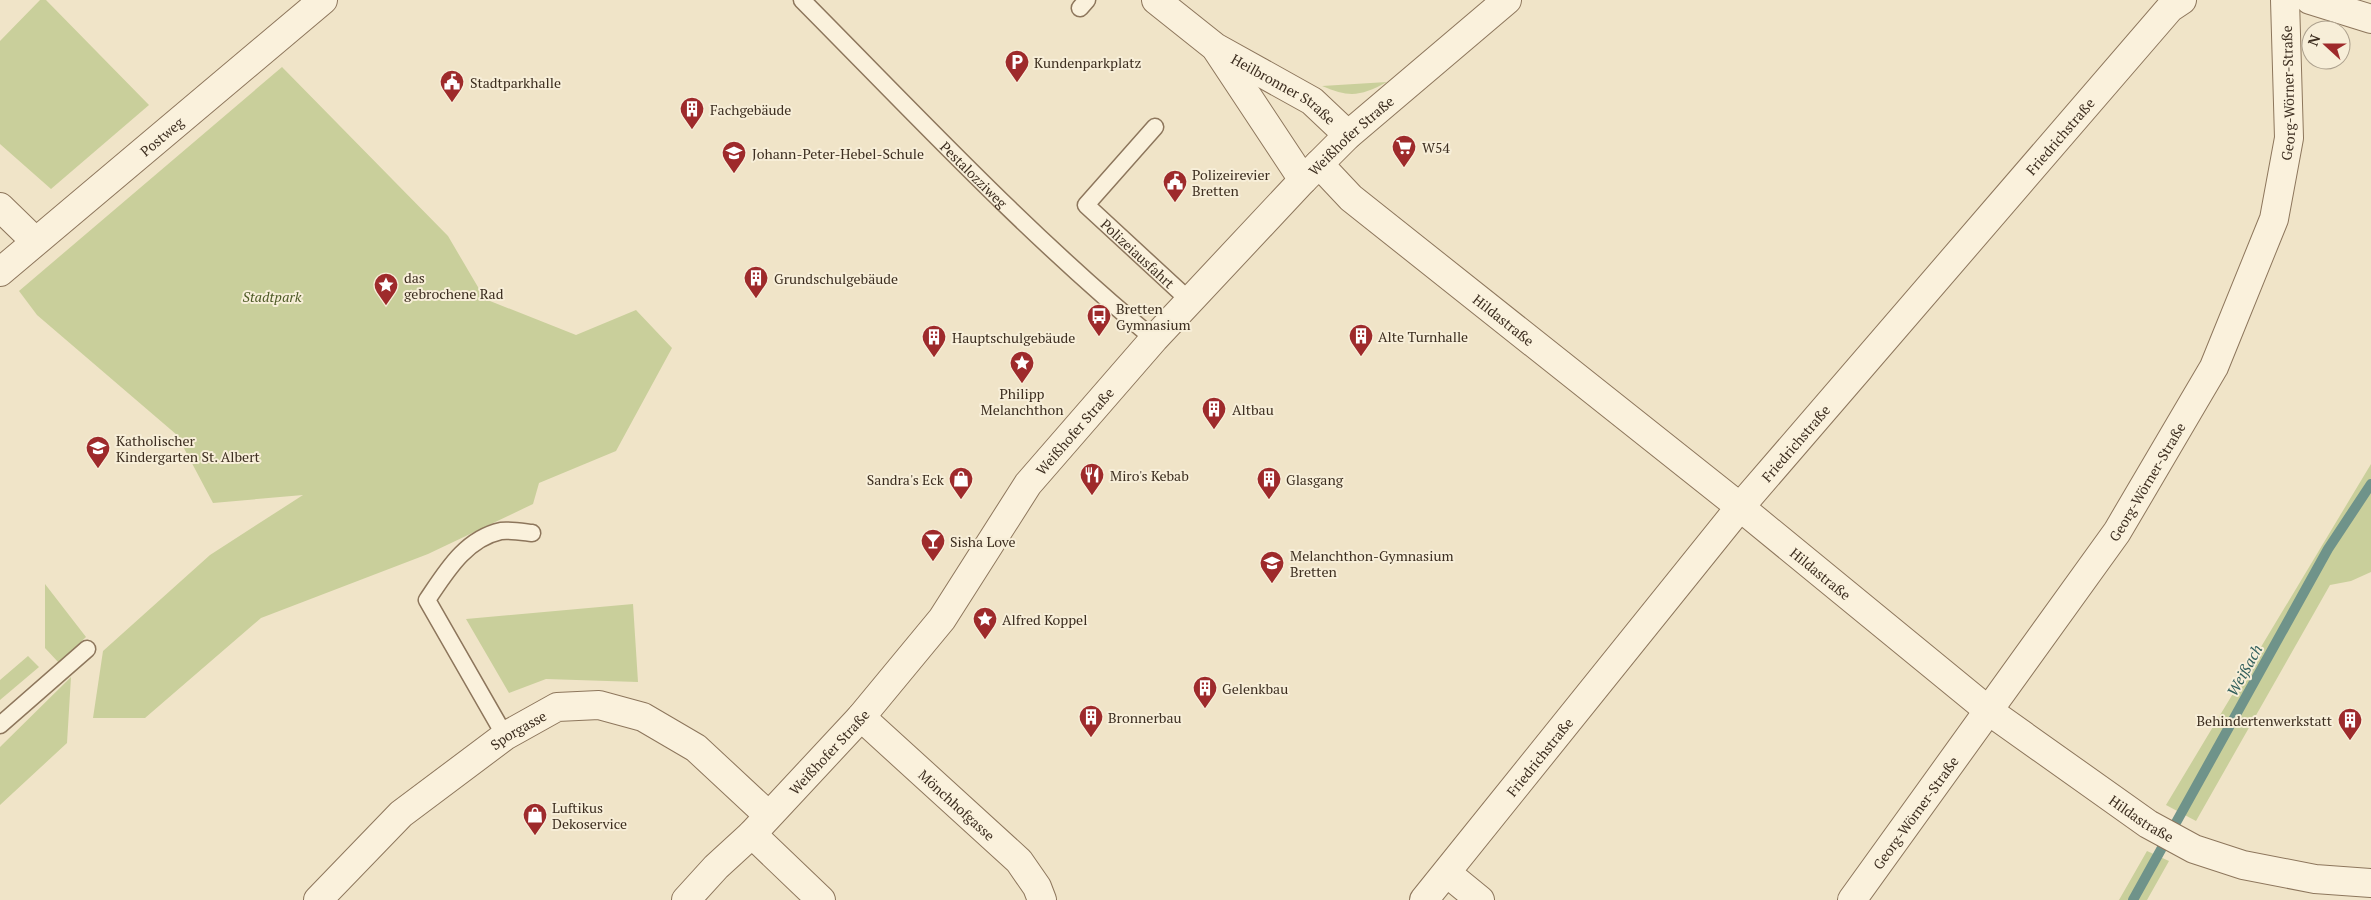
<svg xmlns="http://www.w3.org/2000/svg" width="2371" height="900" font-family="'PT Serif',serif">
<style>
.green{fill:#c9cf9b}
.lines{fill:none;stroke-linecap:round;stroke-linejoin:round}
.stream{stroke:#6f938a;stroke-width:10}
.service-casing{stroke:#8d765c;stroke-width:19}
.minor-casing{stroke:#8d765c;stroke-width:30}
.service{stroke:#faf1dc;stroke-width:16}
.minor{stroke:#faf1dc;stroke-width:28}
.labels{text-anchor:middle;dominant-baseline:central;stroke-width:4;stroke-linejoin:round;paint-order:stroke}
.poi-label{font-size:14px;fill:#3d2e20;stroke:#f7eed8;text-anchor:start}
.street-label{font-size:14px;fill:#3d2e20;stroke:#f7eed8}
.park-label{font-size:14px;font-style:italic;fill:#4d5a26;stroke:#f7eed8}
.water-label{font-size:15px;font-style:italic;fill:#2f5d5a;stroke:#f7eed8}
</style>
<rect width="100%" height="100%" fill="#f0e4c8"/>
<path class="green" d="M40,0h6l103,105 -98,84 -51,-45v-103z
M282,67l166,169 37,63 91,36 60,-25 36,38 -56,103 -77,32 -6,21 -105,50 -167,64 -116,100h-52l10,-67 107,-96 93,-60 -90,8 -36,-68 -140,-120 -18,-24z
M1387,82c-26,14 -37,16 -65,4z
M2371,464v108l-20,9 -21,4 -134,236 -30,-16z
M45,584l41,53 -27,26 -14,-15z
M633,604l5,78 -92,-3 -37,14 -43,-74z
M28,656l11,11 -39,33v-20z
M71,677l-4,66 -67,62v-58z
M2147,851l22,10 -22,39h-28z"/>
<g class="lines">
<path class="stream" d="M2133,900l195,-351 43,-65"/>
<defs>
<g id="service">
<path id="s1" d="M802,0c115,116 226,235 352,339"/>
<path d="M1080,8l7,-8"/>
<path id="s2" d="M1155,127l-69,78 104,96"/>
<path d="M0,725l87,-76"/>
<path d="M505,736l-78,-136c19,-28 38,-61 74,-69 10,-1 22,1 31,2"/>
</g>
<g id="minor">
<path id="s3" d="M1156,0l59,47 97,54 36,34"/>
<path d="M2310,0l61,19"/>
<path d="M1217,50l86,130"/>
<path id="s4" d="M1319,164l32,34 389,309 249,204 159,113 46,25 49,16 72,14 56,4"/>
<path d="M0,207l35,34"/>
<path id="s5" d="M0,272l323,-272"/>
<path id="s6" d="M861,717l158,144 18,26 5,13"/>
<path d="M752,834l69,66"/>
<path d="M1447,873l33,27"/>
<path id="s7" d="M318,900l83,-86 104,-78 52,-29 42,-2 44,12 53,31 72,67"/>
<path id="s8" d="M686,900l30,-33 36,-33 109,-117 81,-98 86,-135 126,-145 149,-159 45,-45 159,-135"/>
<path id="s9" d="M1424,900l316,-393 430,-499 12,-8"/>
<path id="s10" d="M1852,900l265,-368 97,-165 60,-148 15,-81 -4,-138"/>
</g>
</defs>
<use href="#service" class="service-casing"/>
<use href="#minor" class="minor-casing"/>
<use href="#service" class="service"/>
<use href="#minor" class="minor"/>
</g>
<defs>
<symbol id="parking-pin" viewBox="-11 -11 22 30"><path d="M0 17L-7.5 6A9.5 9.5 0 1 1 7.5 6Z" fill="#9e2a2b" stroke="#f7eed8"/><path d="M-3.5-5.5H1a3.5 3.5 0 0 1 0 7H-1V5.5H-3.5ZM-1-3.4V-.6H.8a1.4 1.4 0 0 0 0-2.8Z" fill="#fff"/></symbol>
<symbol id="civic-pin" viewBox="-11 -11 22 30"><path d="M0 17L-7.5 6A9.5 9.5 0 1 1 7.5 6Z" fill="#9e2a2b" stroke="#f7eed8"/><path d="M-.6-6.5H3V-4.5H.6V-3L4-1V1h2V6H-6V1h2V-1L-.6-3ZM-1.2 2.5V6h2.4V2.5Z" fill="#fff"/></symbol>
<symbol id="building-pin" viewBox="-11 -11 22 30"><path d="M0 17L-7.5 6A9.5 9.5 0 1 1 7.5 6Z" fill="#9e2a2b" stroke="#f7eed8"/><path d="M-4-6H4V6H1V3H-1V6H-4ZM-2.5-4.3h1.7v1.8h-1.7ZM.8-4.3h1.7v1.8H.8ZM-2.5-1h1.7V.8h-1.7ZM.8-1h1.7V.8H.8Z" fill="#fff"/></symbol>
<symbol id="supermarket-pin" viewBox="-11 -11 22 30"><path d="M0 17L-7.5 6A9.5 9.5 0 1 1 7.5 6Z" fill="#9e2a2b" stroke="#f7eed8"/><path d="M-6-5.5h2.5l.6 2H6L4.5 2H-2.5L-4.4-4H-6ZM-1.5 3.2a1.3 1.3 0 1 0 .1 0ZM3 3.2a1.3 1.3 0 1 0 .1 0Z" fill="#fff"/></symbol>
<symbol id="school-pin" viewBox="-11 -11 22 30"><path d="M0 17L-7.5 6A9.5 9.5 0 1 1 7.5 6Z" fill="#9e2a2b" stroke="#f7eed8"/><path d="M0-5L7-2L0 1L-7-2ZM-4 1L0 2.5L4 1V4Q0 6-4 4Z" fill="#fff"/></symbol>
<symbol id="sight-pin" viewBox="-11 -11 22 30"><path d="M0 17L-7.5 6A9.5 9.5 0 1 1 7.5 6Z" fill="#9e2a2b" stroke="#f7eed8"/><path d="M0-6L1.8-2.2L6-1.7L2.9 1.2L3.7 5.4L0 3.3L-3.7 5.4L-2.9 1.2L-6-1.7L-1.8-2.2Z" fill="#fff"/></symbol>
<symbol id="bus-pin" viewBox="-11 -11 22 30"><path d="M0 17L-7.5 6A9.5 9.5 0 1 1 7.5 6Z" fill="#9e2a2b" stroke="#f7eed8"/><path d="M-5-6H5V4H4V6H2V4H-2V6H-4V4H-5ZM-3.5-4V0h7V-4ZM-3.5 1.2v1.5H-2V1.2ZM2 1.2v1.5H3.5V1.2Z" fill="#fff"/></symbol>
<symbol id="restaurant-pin" viewBox="-11 -11 22 30"><path d="M0 17L-7.5 6A9.5 9.5 0 1 1 7.5 6Z" fill="#9e2a2b" stroke="#f7eed8"/><path d="M-5-6h1v4h1v-4h1v4h1v-4h1v5L-1.5 .5V6h-2V.5L-5-1ZM5-6V6H3V1.5H1.5Q1.5-4 5-6Z" fill="#fff"/></symbol>
<symbol id="shop-pin" viewBox="-11 -11 22 30"><path d="M0 17L-7.5 6A9.5 9.5 0 1 1 7.5 6Z" fill="#9e2a2b" stroke="#f7eed8"/><path d="M-5-2.5h2.3a2.7 3.5 0 0 1 5.4 0H5L5.5 6h-11ZM-1.5-2.5h3a1.5 2.3 0 0 0-3 0Z" fill="#fff"/></symbol>
<symbol id="bar-pin" viewBox="-11 -11 22 30"><path d="M0 17L-7.5 6A9.5 9.5 0 1 1 7.5 6Z" fill="#9e2a2b" stroke="#f7eed8"/><path d="M-6-5H6L.8 .8V4.5H3.5V6h-7V4.5H-.8V.8Z" fill="#fff"/></symbol>
</defs>
<g fill-rule="evenodd">
<use href="#parking-pin" x="1003" y="48" width="28" height="38"/>
<use href="#civic-pin" x="438" y="68" width="28" height="38"/>
<use href="#building-pin" x="678" y="95" width="28" height="38"/>
<use href="#supermarket-pin" x="1390" y="133" width="28" height="38"/>
<use href="#school-pin" x="720" y="139" width="28" height="38"/>
<use href="#civic-pin" x="1161" y="168" width="28" height="38"/>
<use href="#building-pin" x="742" y="264" width="28" height="38"/>
<use href="#sight-pin" x="372" y="271" width="28" height="38"/>
<use href="#bus-pin" x="1085" y="302" width="28" height="38"/>
<use href="#building-pin" x="1347" y="322" width="28" height="38"/>
<use href="#building-pin" x="920" y="323" width="28" height="38"/>
<use href="#sight-pin" x="1008" y="349" width="28" height="38"/>
<use href="#building-pin" x="1200" y="395" width="28" height="38"/>
<use href="#school-pin" x="84" y="434" width="28" height="38"/>
<use href="#restaurant-pin" x="1078" y="461" width="28" height="38"/>
<use href="#shop-pin" x="947" y="465" width="28" height="38"/>
<use href="#building-pin" x="1255" y="465" width="28" height="38"/>
<use href="#bar-pin" x="919" y="527" width="28" height="38"/>
<use href="#school-pin" x="1258" y="549" width="28" height="38"/>
<use href="#sight-pin" x="971" y="605" width="28" height="38"/>
<use href="#building-pin" x="1191" y="674" width="28" height="38"/>
<use href="#building-pin" x="1077" y="703" width="28" height="38"/>
<use href="#building-pin" x="2336" y="706" width="28" height="38"/>
<use href="#shop-pin" x="521" y="801" width="28" height="38"/>
</g>
<g class="labels">
<g class="poi-label">
<text x="1034" y="62">Kundenparkplatz</text>
<text x="470" y="82">Stadtparkhalle</text>
<text x="710" y="109">Fachgebäude</text>
<text x="1422" y="147">W54</text>
<text x="752" y="153">Johann-Peter-Hebel-Schule</text>
<text x="1192" y="174">Polizeirevier<tspan x="1192" dy="16">Bretten</tspan></text>
<text x="404" y="277">das<tspan x="404" dy="16">gebrochene Rad</tspan></text>
<text x="774" y="278">Grundschulgebäude</text>
<text x="1116" y="308">Bretten<tspan x="1116" dy="16">Gymnasium</tspan></text>
<text x="1378" y="336">Alte Turnhalle</text>
<text x="952" y="337">Hauptschulgebäude</text>
<text x="1022" y="393" text-anchor="middle">Philipp<tspan x="1022" dy="16">Melanchthon</tspan></text>
<text x="1232" y="409">Altbau</text>
<text x="116" y="440">Katholischer<tspan x="116" dy="16">Kindergarten St. Albert</tspan></text>
<text x="1110" y="475">Miro's Kebab</text>
<text x="944" y="479" text-anchor="end">Sandra's Eck</text>
<text x="1286" y="479">Glasgang</text>
<text x="950" y="541">Sisha Love</text>
<text x="1290" y="555">Melanchthon-Gymnasium<tspan x="1290" dy="16">Bretten</tspan></text>
<text x="1002" y="619">Alfred Koppel</text>
<text x="1222" y="688">Gelenkbau</text>
<text x="1108" y="717">Bronnerbau</text>
<text x="2332" y="720" text-anchor="end">Behindertenwerkstatt</text>
<text x="552" y="807">Luftikus<tspan x="552" dy="16">Dekoservice</tspan></text>
</g>
<g class="street-label">
<text stroke="none"><textPath href="#s3" startOffset="156">Heilbronner Straße</textPath></text>
<text stroke="none"><textPath href="#s10" startOffset="932">Georg-Wörner-Straße</textPath></text>
<text stroke="none"><textPath href="#s8" startOffset="1016">Weißhofer Straße</textPath></text>
<text stroke="none"><textPath href="#s9" startOffset="994">Friedrichstraße</textPath></text>
<text stroke="none"><textPath href="#s5" startOffset="211">Postweg</textPath></text>
<text stroke="none"><textPath href="#s1" startOffset="245">Pestalozziweg</textPath></text>
<text stroke="none"><textPath href="#s2" startOffset="175">Polizeiausfahrt</textPath></text>
<text stroke="none"><textPath href="#s4" startOffset="242">Hildastraße</textPath></text>
<text stroke="none"><textPath href="#s8" startOffset="611">Weißhofer Straße</textPath></text>
<text stroke="none"><textPath href="#s9" startOffset="589">Friedrichstraße</textPath></text>
<text stroke="none"><textPath href="#s10" startOffset="512">Georg-Wörner-Straße</textPath></text>
<text stroke="none"><textPath href="#s4" startOffset="648">Hildastraße</textPath></text>
<text stroke="none"><textPath href="#s7" startOffset="264">Sporgasse</textPath></text>
<text stroke="none"><textPath href="#s8" startOffset="206">Weißhofer Straße</textPath></text>
<text stroke="none"><textPath href="#s9" startOffset="184">Friedrichstraße</textPath></text>
<text stroke="none"><textPath href="#s6" startOffset="130">Mönchhofgasse</textPath></text>
<text stroke="none"><textPath href="#s10" startOffset="108">Georg-Wörner-Straße</textPath></text>
<text stroke="none"><textPath href="#s4" startOffset="1052">Hildastraße</textPath></text>
</g>
<g class="park-label">
<text x="272" y="296">Stadtpark</text>
</g>
<g class="water-label">
<text transform="translate(2244 670) rotate(-61)">Weißach</text>
</g>
</g>
<g transform="translate(2326 45) rotate(291)"><circle r="24" fill="#f7eed8" stroke="#ada18e"/>
<path d="M0-4L9 19L0 12L-9 19Z" fill="#9e2a2b"/>
<text y="-8" font-size="14" font-weight="bold" text-anchor="middle" fill="#3d2e20">N</text>
</g>
</svg>
